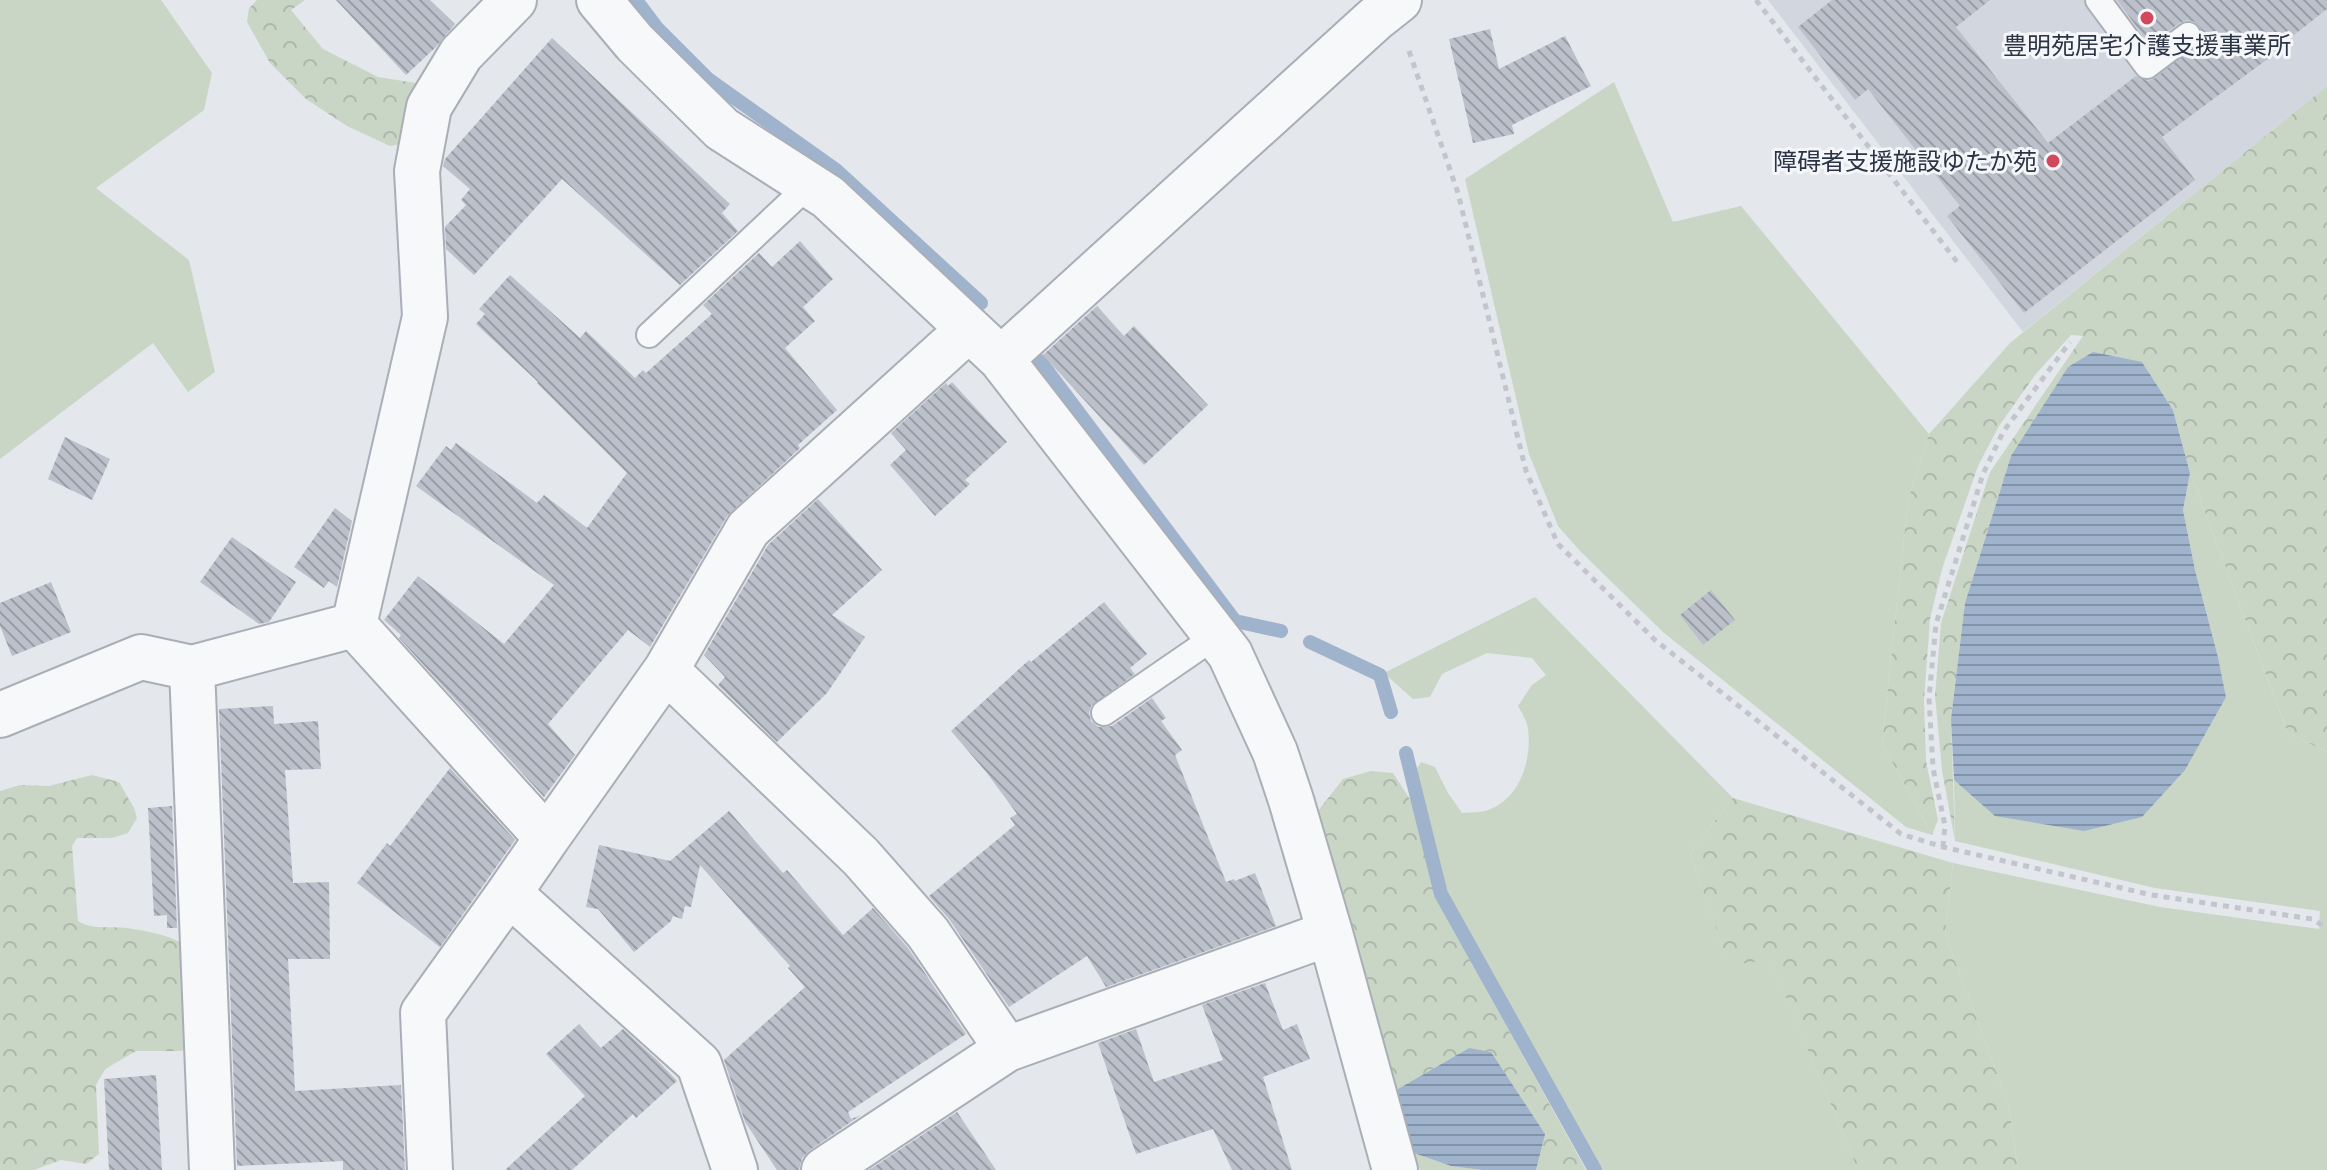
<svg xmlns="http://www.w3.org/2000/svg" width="2327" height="1170" font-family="Quicksand,'Noto Sans JP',sans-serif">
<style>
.built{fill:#d2d6de}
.green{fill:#c9d6c5}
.forest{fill:url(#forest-crowns)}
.water{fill:url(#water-rules)}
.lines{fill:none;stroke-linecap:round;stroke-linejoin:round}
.stream{stroke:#9fb4cc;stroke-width:14}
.building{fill:url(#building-back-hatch)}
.service-casing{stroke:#a9aeb7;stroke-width:28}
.minor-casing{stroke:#a9aeb7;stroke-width:48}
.path{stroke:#c2c5cb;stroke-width:5;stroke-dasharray:6 6;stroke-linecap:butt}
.service{stroke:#f7f8fa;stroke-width:24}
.minor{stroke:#f7f8fa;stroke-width:44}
.poi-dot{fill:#d1495b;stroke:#f4f6f9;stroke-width:3}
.labels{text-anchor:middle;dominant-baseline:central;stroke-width:6;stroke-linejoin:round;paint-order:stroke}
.poi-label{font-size:24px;fill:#2b3445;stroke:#f4f6f9}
</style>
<defs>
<pattern id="forest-crowns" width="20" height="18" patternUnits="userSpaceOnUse" patternTransform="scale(2)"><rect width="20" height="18" fill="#c9d6c5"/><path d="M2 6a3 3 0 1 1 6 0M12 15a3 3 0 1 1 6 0" fill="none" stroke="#adb8ab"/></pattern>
<pattern id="water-rules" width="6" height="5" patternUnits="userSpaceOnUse" patternTransform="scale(2)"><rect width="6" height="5" fill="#9fb4cc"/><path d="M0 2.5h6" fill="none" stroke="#8293a7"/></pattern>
<pattern id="building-back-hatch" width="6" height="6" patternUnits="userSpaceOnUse" patternTransform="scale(2)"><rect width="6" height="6" fill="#bbc0ca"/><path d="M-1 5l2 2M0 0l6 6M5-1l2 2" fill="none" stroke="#989da6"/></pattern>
</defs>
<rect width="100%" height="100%" fill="#e4e7ec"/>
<path class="built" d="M1768,0h559v86l-304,246z"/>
<path class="green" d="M0,0h161l51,73 -8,37 -108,78 93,72 26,112 -27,20 -35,-49 -153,116z
M1614,82l59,140 68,-16 188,228 -21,66 -26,243 50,92 -26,-8 -243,-195 -83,-81 -22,-25 -29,-72 -64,-275z
M2190,473l98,260 39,19v418h-309l-9,-64 -64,-172 8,-71 207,44 159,22 1,-18 -165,-23 -200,-47 -1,-61 42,36 230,-119 -8,-40 -23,-87 -12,-60z
M1535,597l198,201 -43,55 39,112 41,-7 88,212h-256l-156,-278 -30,-122 5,-8 14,5 13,26 14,20c8,-1 19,0 26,-3 32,-11 44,-50 40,-81 -1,-8 -6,-16 -10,-23l14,-21 14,-10 -14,-17 -45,-5 -45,21 -12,23 -17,2 -29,-26z"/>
<path class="forest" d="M257,0h48l-14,10 32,39 55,28 38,6 7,12 -22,49 -11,2 -43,-20 -41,-27 -36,-36 -23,-41 2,-14z
M2327,86v666l-39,-19 -98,-260 -17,-63 -31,-48 -131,94 -46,147 -14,116 4,122 -13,-71 -7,-74 6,-73 49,-151 93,-136 -12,-1 -36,40 -36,51 -21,40 -36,103 -12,50 -6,81 2,61 12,59 -6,15 -50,-92 26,-243 21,-66 81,-91z
M1371,771l22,2 20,31 23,94 150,272h-50l8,-36 -75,-86 -78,45 -77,-277 29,-37z
M92,775l27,7 15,26 3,10 -9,15 -16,5h-35l-5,8 6,75c13,9 33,5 49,7 19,3 38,6 55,15l6,100 -6,8h-46l-31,18 -9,16 3,69 -13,10 -25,-4 -27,10h-34v-379l20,-6 29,1z
M1733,798l220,65 -8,71 64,172 9,64h-160l-88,-211 -41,7 -39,-113z
M1411,1152l40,14 31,4h-62z"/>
<path class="water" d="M2093,352l49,10 31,48 17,63 -7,37 12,60 23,87 8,40 -41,73 -43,47 -58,14 -89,-15 -41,-36 -3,-61 14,-116 46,-147 57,-89z
M1469,1048l22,4 54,82 -9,36h-54l-31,-4 -40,-14 -20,-59z"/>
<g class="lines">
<path class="stream" d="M636,0l21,28 51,51 128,91 145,133
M1040,361l195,260 46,10
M1310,642l70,33 11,37
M1406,753l35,141 154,276"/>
</g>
<path class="building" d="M336,0h94l25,24 -20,24 -29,27z
M1832,0h158l-34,27 92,116 88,-67 12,5 7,-3 46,-36 2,-8 -3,-7 -5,-5 -8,-2 -8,3 -29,22 -33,-45h210v9l-56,44 2,2 -111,82 33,43 -171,133 -77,-97 13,-10 -92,-117 -13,11 -57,-73z
M1490,29l9,40 66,-33 26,50 -79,39 2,9 -41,9 -24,-104z
M552,38l178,166 -8,9 16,18 -58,54 -118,-106 -88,96 -28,-26 -1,-22 21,-22 -5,-5 9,-11 -27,-23 2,-7z
M800,241l33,38 -30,28 12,14 -30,27 52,62 -39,35 2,3 -73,68 -77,131 -22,-17 -80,94 27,31 -31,42 -145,-159 2,-3 -17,-15 34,-44 86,68 50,-59 -138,-99 30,-40 5,4 5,-7 81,60 7,-8 43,33 40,-55 -90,-90 1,-1 -62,-58 9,-10 -6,-5 31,-34 70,63 6,-7 49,47 8,-8 3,3 66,-59 -9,-9 56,-52 13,14z
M1097,306l27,30 10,-10 74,79 -64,60 -101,-110z
M952,382l55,60 -42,38 5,4 -35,32 -45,-51 16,-15 -15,-17 55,-50 2,3z
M65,437l45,22 -18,41 -44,-21z
M818,499l64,71 -50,45 33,22 -38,56 -50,49 -59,-57 7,-8 -21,-22 64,-110z
M335,508l17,13 -15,66 -8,-6 -5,7 -30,-21z
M232,537l64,45 -27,40 -10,2 -59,-42z
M51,582l20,50 -59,24 -12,-30v-23z
M1711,590l24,30 -32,25 -23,-30z
M1104,602l43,52 -17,14 5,6 -44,32 -2,7 2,8 7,6 14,-1 40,-28 14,20 -5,3 21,29 -7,5 51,127 8,-3 1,2 20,-8 21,53 -170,61 -19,-31 -78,51 -60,-88 -20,-23 86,-71 -5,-7 7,-4 -30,-41 -36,-42 78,-71 2,2z
M273,706l1,18 44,-3 3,48 -36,1 8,113 36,-1 1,77h-42l7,132 106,-6 4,85h-62v-9l-106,5 -18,-457z
M450,768l65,72 -75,107 -83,-64 30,-40 3,3z
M172,806l5,122h-10v-13l-13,1 -6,-108z
M729,811l54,62 4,-3 56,65 30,-27 35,40 58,86 -118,78 3,7 10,-4 -51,35 -8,8 -3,12h-22l-32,-48 -21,-62 81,-73 -17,-19 2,-2 -90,-101 -9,42 -6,-1 -3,13 -9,-3 -2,5 -37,31 -36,-43 -12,-2 13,-62 71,16z
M1265,983l18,47 14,-6 13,35 -47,18 29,93h-60l-19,-41 -77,25 -38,-111 38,-14 18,53 69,-22 -21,-55z
M579,1024l22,24 22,-19 35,32 19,20 -41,37 -3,-4 -61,56h-67l80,-74 -39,-42z
M156,1075l6,95h-53l-5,-91z
M957,1112l39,58h-127z"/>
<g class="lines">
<defs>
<path id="service" d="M2098,0l49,66 41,-31
M649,335l160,-150
M1104,713l112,-77"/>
<path id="minor" d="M599,0l36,43 87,86 106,68 173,162 229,295 45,98 16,48 39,133 65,237
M1001,359l374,-340 24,-19
M354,625l193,213 -38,55 190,171 36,106
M354,625l71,-308 -8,-146 12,-64 32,-53 53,-54
M192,668l20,502
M666,670l195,187 67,76 79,116
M0,715l141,-58 51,11 162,-43
M547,838l119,-168 82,-141 221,-200
M430,1170l-7,-157 86,-120
M824,1170l183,-121 323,-116"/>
</defs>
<use href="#service" class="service-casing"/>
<use href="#minor" class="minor-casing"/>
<path class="path" d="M1756,0l201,262
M1409,51l49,142 68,278 32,73 97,96 246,194 42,13 209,48 160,24 15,9
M1943,847l2,-21 -12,-58 -4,-70 7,-74 47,-150 20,-42 67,-90"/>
<use href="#service" class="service"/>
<use href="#minor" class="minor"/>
</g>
<g class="poi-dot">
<circle cx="2147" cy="18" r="8"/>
<circle cx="2053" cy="161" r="8"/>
</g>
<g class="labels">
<g class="poi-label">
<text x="2147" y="45">豊明苑居宅介護支援事業所</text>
<text x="2037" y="161" text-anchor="end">障碍者支援施設ゆたか苑</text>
</g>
</g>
</svg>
